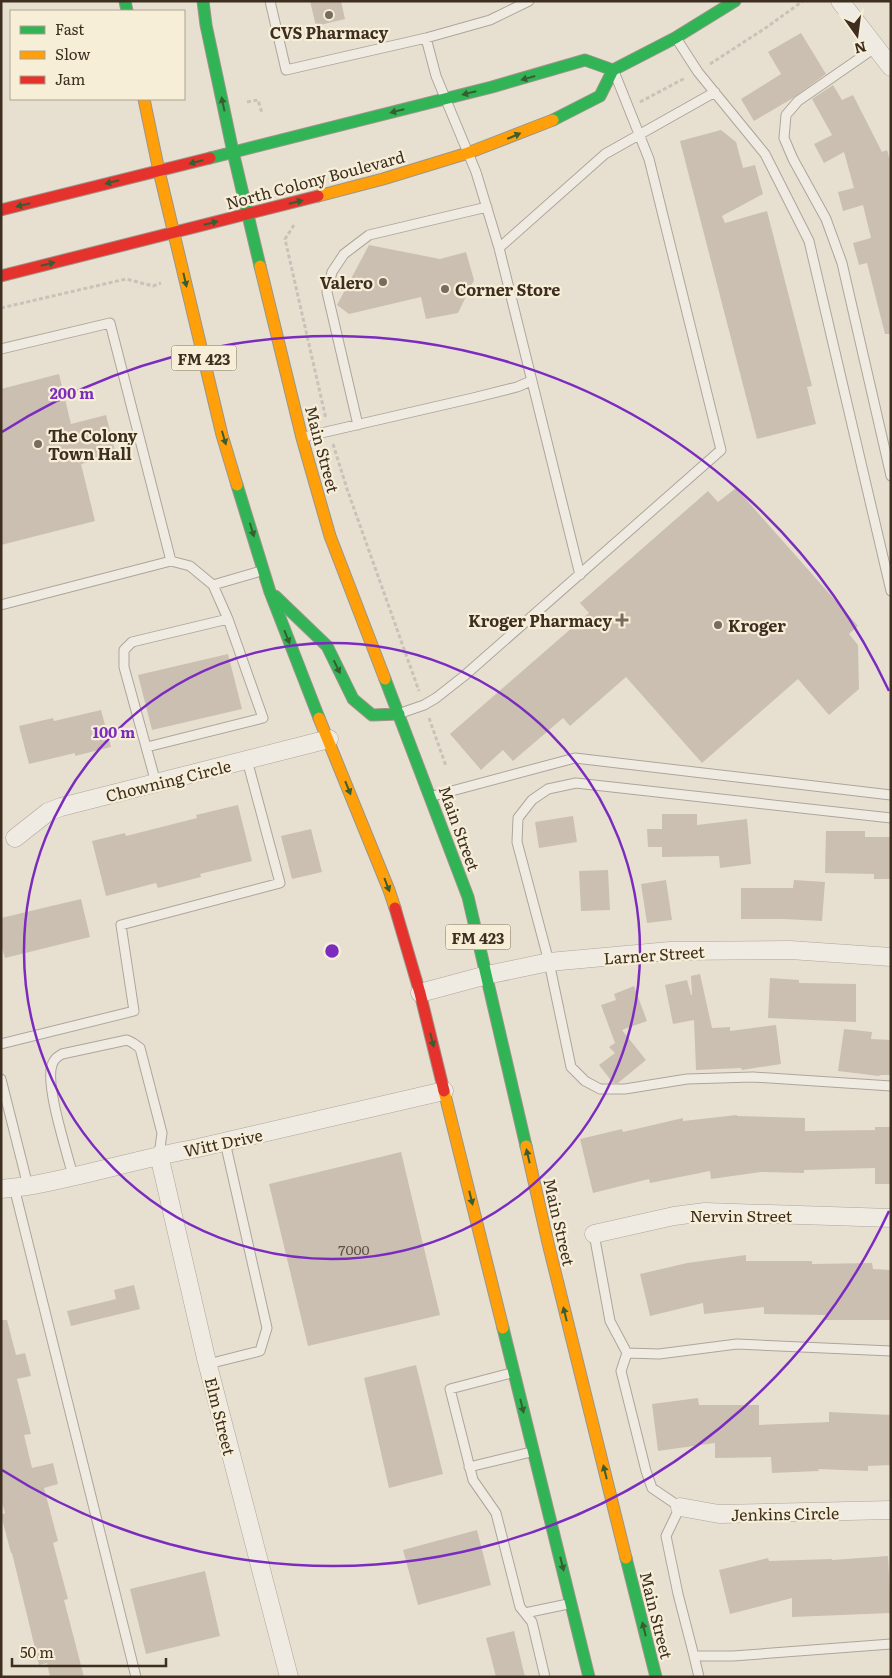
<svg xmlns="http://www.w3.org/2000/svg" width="892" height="1678" font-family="Literata,serif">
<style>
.building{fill:#cbbfb2}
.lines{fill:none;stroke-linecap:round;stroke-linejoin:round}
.lane-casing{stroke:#ada599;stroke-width:11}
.street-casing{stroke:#ada599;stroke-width:19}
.fast-casing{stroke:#9c958a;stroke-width:13}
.slow-casing{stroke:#9c958a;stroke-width:13}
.jam-casing{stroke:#9c958a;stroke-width:13}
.path{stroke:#c8c2b9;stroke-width:3;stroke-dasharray:4 2.5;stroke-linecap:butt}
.lane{stroke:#efebe3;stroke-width:9}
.street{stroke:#efebe3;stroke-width:18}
.fast{stroke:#30b455;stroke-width:11}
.slow{stroke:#ff9f0a;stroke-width:11}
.jam{stroke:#e5322d;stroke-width:11}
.oneway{fill:#385d33}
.ring{fill:none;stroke:#7b2cbf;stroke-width:2.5}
.poi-dot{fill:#786c5e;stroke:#f7eed8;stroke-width:2}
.labels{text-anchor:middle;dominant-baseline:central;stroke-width:4.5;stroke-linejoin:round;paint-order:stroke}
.number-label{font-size:14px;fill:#605244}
.shield{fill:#f7eed8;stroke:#756857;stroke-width:1}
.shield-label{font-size:15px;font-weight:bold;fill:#3d2e20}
.poi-label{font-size:16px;font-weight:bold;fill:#3d2e20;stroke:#f7eed8;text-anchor:start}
.street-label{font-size:16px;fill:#3d2e20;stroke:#f7eed8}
.centre{fill:#7b2cbf;stroke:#f7eed8;stroke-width:2.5}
.ring-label{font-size:15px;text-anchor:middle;font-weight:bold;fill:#7b2cbf;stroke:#f7eed8;stroke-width:4.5;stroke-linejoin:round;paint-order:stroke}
</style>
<rect width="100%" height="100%" fill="#e7e0d1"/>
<path class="building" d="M310,1h31l4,18 -29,7z
M801,33l25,41 -33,24 -39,23 -13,-22 40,-25 -13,-22z
M833,85l9,15 11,-5 29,57 5,-2 4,14v170h-6l-18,-71 -8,2 -6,-22 18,-5 -8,-33 -20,6 -5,-19 16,-4 -10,-36 -20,11 -10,-19 18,-9 -20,-36z
M721,130l15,12 7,26 12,-3 8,29 -41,22 3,7 42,-12 45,175 -5,1 9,37 -59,15 -77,-298z
M369,245l71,14 26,-7 8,28 -16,33 -32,6 -5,-22 -72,17 -12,-9z
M59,374l12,50 35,-9 10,40 -35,9 14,57 -94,24v-156z
M736,488l122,138 -9,8 9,11 1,44 -30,26 -31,-36 -96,84 -76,-86 -56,49 -7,-8 -50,43 -10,-11 -22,20 -31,-36 139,-121 -9,-10 128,-112 10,11z
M228,654l14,55 -90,21 -14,-55z
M101,710l10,37 -36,9v-3l-46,11 -10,-38 34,-8 1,3z
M238,805l14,56 -52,13 1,3 -43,11 -2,-5 -50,13 -14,-55 33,-8 1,3 71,-18 -1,-3z
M662,814h35v11l50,-6 4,45 -31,4 -1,-12 -57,1v-10h-14l-1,-18h15z
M573,816l4,26 -38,6 -4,-26z
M311,829l11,43 -30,7 -11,-43z
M826,831h39v6h26v42h-17v-5l-49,-1z
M608,870l2,40 -29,1 -2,-40z
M666,880l6,40 -25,3 -6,-39z
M794,880l31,2 -3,39 -38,-2h-43v-31h52z
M81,899l9,38 -85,21 -4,-14v-26z
M700,974l12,54 18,-1v4l46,-6 5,39 -39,6 -1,-2 -45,2 -2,-50 -21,4 -8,-39 22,-5 4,15h1l-1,-19z
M770,978l29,2v3l57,1v38l-88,-4z
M634,986l13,35 -25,9 24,30 -28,23h-5l-14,-18 16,-12 -6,-6 6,-4 -14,-38 15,-5 -2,-6z
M844,1029l28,3 -1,7 20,1v35h-11l-1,1 -41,-5z
M737,1115v1l68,2v13l70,-1v-3h16v57h-16v-16l-71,2v3l-43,-1 -50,7 -1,-8 -60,12 -1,-4 -56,14 -13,-54 42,-10 1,3 60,-14v3z
M401,1152l39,163 -132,31 -39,-162z
M746,1255v6h66v3l60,-1 1,6 18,1v50h-65v-5l-62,-1v-7l-60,7 -1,-11 -53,13 -10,-42 47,-11z
M134,1285l6,24 -69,17 -4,-15 49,-12 -2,-9z
M1,1320h6l9,35 9,-2 6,23 -14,3 14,55 -7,1 8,33 21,-5 5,21 -14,4 14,53 -5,2 15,56 -4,1 20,77h-34l-3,-14 -8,2 -27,-112h-1l-10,-38 4,-2 -4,-14z
M416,1365l27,109 -54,14 -25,-110z
M698,1398l1,7h60v20l70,-3v-10l62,3v50l-23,1v5l-50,-2 1,2 -47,2 -1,-16 -56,1v-15l-57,8 -6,-47z
M477,1530l14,55 -73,20 -15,-55z
M888,1556l3,57 -99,4v-19l-62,16 -11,-44 49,-12 1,3 63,-2v1z
M205,1571l15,65 -74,18 -16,-65z
M514,1631l11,46h-29l-10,-39z"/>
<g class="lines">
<defs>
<path id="lane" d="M270,1l16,69 140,-32 64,-18 39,-19
M426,38l10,38 40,96 23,76 81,327
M676,38l22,34 67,82 44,87 82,350
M876,47l-78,54 -12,14 -2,23 9,21 33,60 16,44 49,213
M499,248l106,-94 110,-62
M1,349l109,-26 61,238 19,5 23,19 15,34 35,99 -116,29
M358,425l-31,-133 5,-20 12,-18 25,-19 118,-28
M304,437l169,-39 44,-11 14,-6
M213,585l48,-14
M1,605l170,-44
M401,713l23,-8 12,-7 28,-22 257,-226 -72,-291 -34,-85
M156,783l-32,-116v-17l8,-8 96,-23
M433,796l142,-38 316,37
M891,818l-315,-35 -28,6 -16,11 -14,18 -1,24 32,120 22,105 14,14 15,8h25l62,-10 66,-2 138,9
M1,1044l133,-33 -13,-86 159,-42 -33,-123
M1,1079l27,107
M73,1176c-6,-24 -28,-90 -21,-111 2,-6 5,-8 10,-11l65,-14 6,3 7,5 22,85 -3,22
M14,1187l122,490
M594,1234l16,87 17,32 32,1 78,-10 154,7
M627,1353l-6,18 25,100 6,17 28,19 -14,29 12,58 16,62h39l158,-12
M208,1364l52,-13 7,-23 -42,-186
M511,1373l-61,16 23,91 23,33 24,94 12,15 13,55
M469,1467l62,-15
M525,1613l43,-9
M694,1656l5,21"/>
<path id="street" d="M840,1l51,66
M15,838l33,-26 13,-5 268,-68
M420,993l67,-18 62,-13 121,-11 120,-1 101,7
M159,1155l47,203 83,319
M1,1189c9,-1 18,-2 27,-3 57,-10 113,-28 170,-38l246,-57
M594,1234l80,-18 31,-4 186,6
M680,1507l39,7 172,-4"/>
<path id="fast" d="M125,1l2,10
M203,1l3,24 27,127 27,114
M553,120l47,-24 13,-26 62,-32 60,-37
M210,158l282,-71 93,-27 28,10
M237,485l33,107 49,126
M275,596l52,50 26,53 19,16 27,-1
M385,679l83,218 58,249
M503,1328l86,349
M626,1558l30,119"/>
<path id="slow" d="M144,99l15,72 63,264 15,50
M318,196l65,-17 85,-26 85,-33
M260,266l42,172 28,98 55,143
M319,718l70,172 6,18
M444,1091l59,237
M526,1146l22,97 78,315"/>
<path id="jam" d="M1,210l209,-52
M1,276l317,-80
M395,908l25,85 24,98"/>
</defs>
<use href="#lane" class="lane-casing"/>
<use href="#street" class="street-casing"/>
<use href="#fast" class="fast-casing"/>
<use href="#slow" class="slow-casing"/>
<use href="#jam" class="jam-casing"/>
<path class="path" d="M710,64l57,-37 36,-26
M247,102l11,-2 4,13
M640,102l45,-24
M294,225l-9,14 41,180
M1,308l125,-29 27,7 8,-3
M333,444l14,45 72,202
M429,718l17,48"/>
<use href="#lane" class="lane"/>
<use href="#street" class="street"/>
<use href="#fast" class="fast"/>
<use href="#slow" class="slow"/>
<use href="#jam" class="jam"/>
</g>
<defs><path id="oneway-solid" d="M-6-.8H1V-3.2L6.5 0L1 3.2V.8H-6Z" transform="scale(1.25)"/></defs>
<g class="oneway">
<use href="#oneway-solid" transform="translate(528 78) rotate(164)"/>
<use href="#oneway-solid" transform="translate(469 93) rotate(166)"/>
<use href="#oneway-solid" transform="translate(223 104) rotate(-102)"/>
<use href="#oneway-solid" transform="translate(397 111) rotate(166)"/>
<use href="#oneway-solid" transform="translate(514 136) rotate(-23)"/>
<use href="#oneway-solid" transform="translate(196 162) rotate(166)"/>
<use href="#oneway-solid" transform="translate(112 182) rotate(166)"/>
<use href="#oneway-solid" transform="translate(296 202) rotate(-14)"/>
<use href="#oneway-solid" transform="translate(23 205) rotate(166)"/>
<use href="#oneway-solid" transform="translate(211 223) rotate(-14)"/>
<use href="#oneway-solid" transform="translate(48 264) rotate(-14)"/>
<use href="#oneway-solid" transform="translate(185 280) rotate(77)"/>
<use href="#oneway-solid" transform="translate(224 438) rotate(74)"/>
<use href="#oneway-solid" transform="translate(252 530) rotate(73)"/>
<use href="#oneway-solid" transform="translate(287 637) rotate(68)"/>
<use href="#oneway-solid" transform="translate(337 667) rotate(64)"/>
<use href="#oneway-solid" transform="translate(348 788) rotate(68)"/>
<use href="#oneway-solid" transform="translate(387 885) rotate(69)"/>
<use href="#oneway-solid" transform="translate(432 1040) rotate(76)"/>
<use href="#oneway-solid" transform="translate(528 1156) rotate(-103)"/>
<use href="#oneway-solid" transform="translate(471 1198) rotate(76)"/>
<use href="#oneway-solid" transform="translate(565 1314) rotate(-104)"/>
<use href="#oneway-solid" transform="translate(522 1406) rotate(76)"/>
<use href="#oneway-solid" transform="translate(605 1472) rotate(-104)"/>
<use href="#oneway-solid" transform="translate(562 1564) rotate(76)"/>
<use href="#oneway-solid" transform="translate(644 1629) rotate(-104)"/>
</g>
<g class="ring">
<circle cx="332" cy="951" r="308"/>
<path d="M889 1211A615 615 0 0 1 2 1470M2 432A615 615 0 0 1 889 691"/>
</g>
<g class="poi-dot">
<circle cx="329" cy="15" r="5"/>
<circle cx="383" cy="282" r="5"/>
<circle cx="445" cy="289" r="5"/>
<circle cx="38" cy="444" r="5"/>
<path d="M619.5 612.5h5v5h5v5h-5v5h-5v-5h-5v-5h5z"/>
<circle cx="718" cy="625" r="5"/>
</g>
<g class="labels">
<g class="number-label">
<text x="354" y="1249">7000</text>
</g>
<g class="shield">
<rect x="171.5" y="345.5" width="65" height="25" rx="4"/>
<rect x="445.5" y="924.5" width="65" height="25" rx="4"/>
</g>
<g class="shield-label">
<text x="204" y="358">FM 423</text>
<text x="478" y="937">FM 423</text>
</g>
<g class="poi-label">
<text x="329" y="32" text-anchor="middle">CVS Pharmacy</text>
<text x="373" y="282" text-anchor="end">Valero</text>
<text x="455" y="289">Corner Store</text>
<text x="48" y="435">The Colony<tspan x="48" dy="18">Town Hall</tspan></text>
<text x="612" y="620" text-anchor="end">Kroger Pharmacy</text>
<text x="728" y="625">Kroger</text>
</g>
<g class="street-label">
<text transform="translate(315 179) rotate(-15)">North Colony Boulevard</text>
<text transform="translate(323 449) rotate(75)">Main Street</text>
<text transform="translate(168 780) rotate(-14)">Chowning Circle</text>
<text transform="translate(460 828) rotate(70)">Main Street</text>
<text transform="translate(654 954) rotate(-4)">Larner Street</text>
<text transform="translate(223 1142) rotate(-12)">Witt Drive</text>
<text x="741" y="1215">Nervin Street</text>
<text transform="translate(560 1222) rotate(77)">Main Street</text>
<text transform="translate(221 1416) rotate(76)">Elm Street</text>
<text transform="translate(785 1513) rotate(-1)">Jenkins Circle</text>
<text transform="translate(657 1615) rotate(76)">Main Street</text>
</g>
</g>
<circle cx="332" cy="951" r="8" class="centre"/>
<g class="ring-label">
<text x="72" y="399">200 m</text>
<text x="114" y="738">100 m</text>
</g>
<rect width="892" height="1678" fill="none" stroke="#3d2e20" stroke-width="5"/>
<rect x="10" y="10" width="175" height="90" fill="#f7eed8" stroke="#ada18e"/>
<rect x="20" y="26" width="25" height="8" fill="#30b455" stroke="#ada18e"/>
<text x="55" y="35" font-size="15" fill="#3d2e20">Fast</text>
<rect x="20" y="51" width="25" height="8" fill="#ff9f0a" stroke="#ada18e"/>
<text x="55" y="60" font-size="15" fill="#3d2e20">Slow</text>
<rect x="20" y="76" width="25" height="8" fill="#e5322d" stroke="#ada18e"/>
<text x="55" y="85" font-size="15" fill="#3d2e20">Jam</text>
<g transform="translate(857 35) rotate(166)" stroke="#f7eed8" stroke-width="4" paint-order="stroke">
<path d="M0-4L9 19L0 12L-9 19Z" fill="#3d2e20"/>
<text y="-8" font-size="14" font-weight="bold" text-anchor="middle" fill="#3d2e20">N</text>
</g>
<path d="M12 1658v8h154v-8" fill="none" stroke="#3d2e20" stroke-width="2.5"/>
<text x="20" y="1658" font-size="15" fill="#3d2e20" stroke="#f7eed8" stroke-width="4" paint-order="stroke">50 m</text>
</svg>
